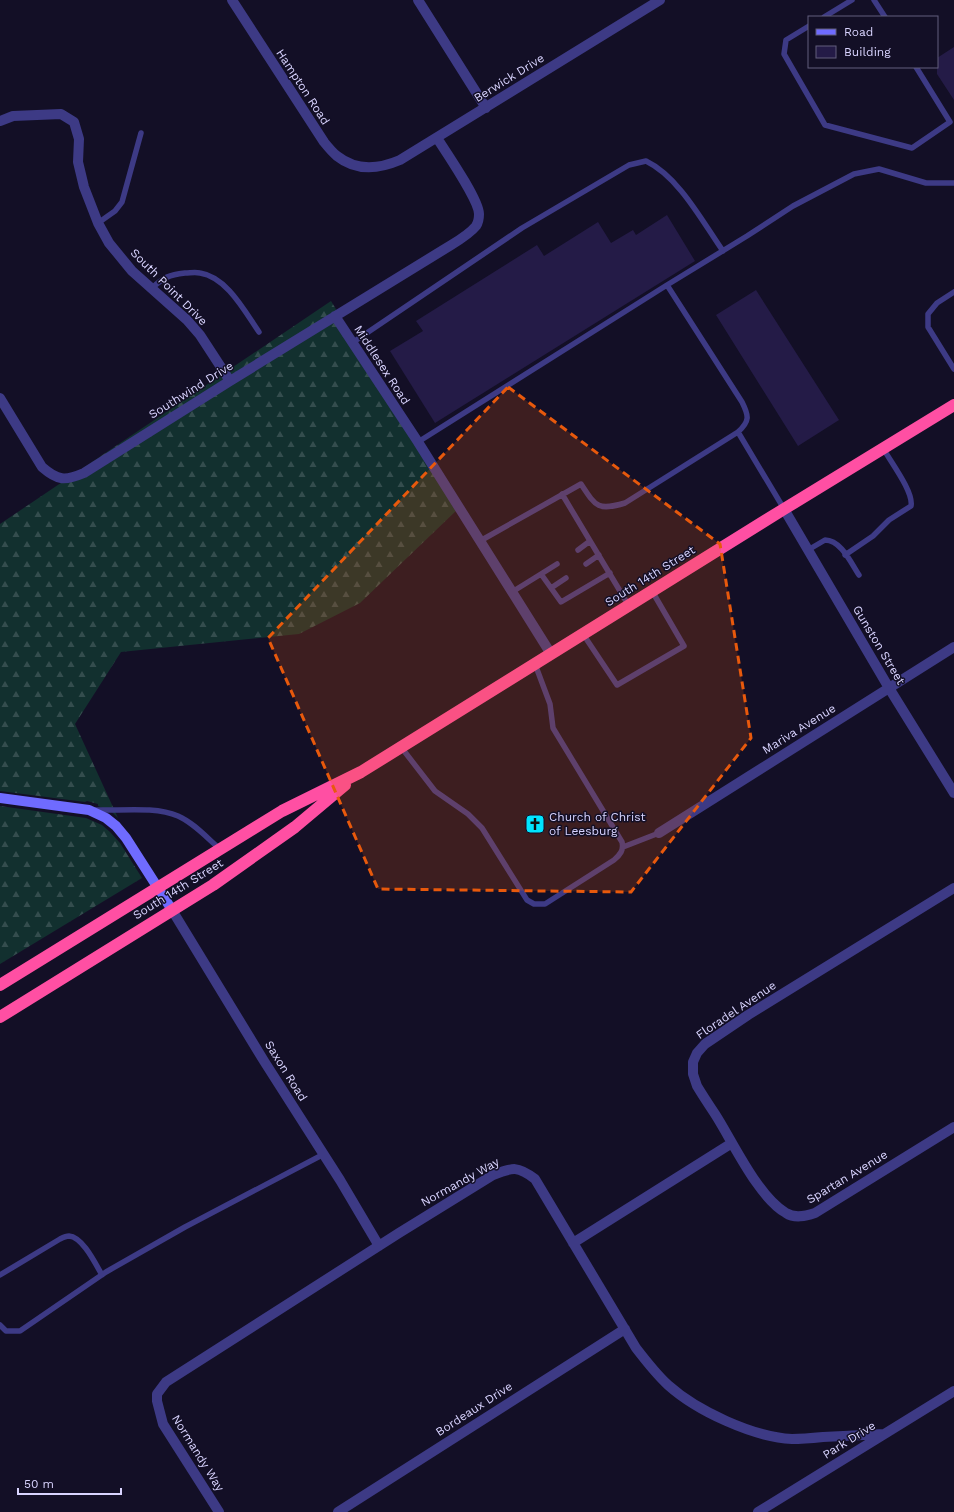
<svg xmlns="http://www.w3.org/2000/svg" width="954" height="1512" font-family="'Work Sans',sans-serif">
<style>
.forest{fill:url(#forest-firs)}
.building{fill:#241b47}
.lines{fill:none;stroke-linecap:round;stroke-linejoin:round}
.lane{stroke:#3d3a85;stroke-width:5.5}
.street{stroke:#3d3a85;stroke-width:10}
.secondary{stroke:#6f6bff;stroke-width:10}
.highway{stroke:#ff4fa3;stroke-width:12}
.marked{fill:#e8590c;fill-opacity:0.2;stroke:#e8590c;stroke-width:3;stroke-dasharray:8 5;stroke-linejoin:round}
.labels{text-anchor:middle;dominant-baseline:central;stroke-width:3;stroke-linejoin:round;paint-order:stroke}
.street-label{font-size:12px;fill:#d9d4ff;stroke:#130f26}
.poi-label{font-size:12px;fill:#d9d4ff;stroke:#130f26;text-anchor:start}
</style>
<defs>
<pattern id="forest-firs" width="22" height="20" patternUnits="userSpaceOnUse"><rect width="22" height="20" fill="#12302f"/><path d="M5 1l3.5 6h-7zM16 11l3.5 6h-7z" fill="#344d4e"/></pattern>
</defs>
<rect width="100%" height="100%" fill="#130f26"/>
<path class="forest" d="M331,301l127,208 -98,94 -61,31 -178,18 -46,72 43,94 -6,-6 -14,-6v-2l-11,-3 -2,1 -85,-11v-267z
M0,806l86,12 16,7 8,7 10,11 22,35 -142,86z"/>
<path class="building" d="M954,47v53l-17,-26v-16z
M667,215l28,46 -260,162 -45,-72 33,-20 -7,-10 121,-76 7,11 54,-34 13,21 22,-13 3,5z
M756,290l83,130 -41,26 -82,-131z"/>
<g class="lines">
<path class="lane" d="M874,0l11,17
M824,17l28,-17
M809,26l-23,14 -2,14 41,71 87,23 38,-26 -34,-55
M98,223l17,-12 7,-9 19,-69
M152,288c12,-11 17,-13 33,-15 5,0 10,-1 15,0 27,4 45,39 59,59
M954,292l-17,11 -9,11v13l26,42
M352,343l170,-115 107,-63 17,-4c33,16 56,60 77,90
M418,442l249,-157
M562,494l67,112
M784,509l-46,-77c12,-11 11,-16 4,-30l-75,-117 80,-49 46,-30 61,-32 25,-5 47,14h28
M480,541l101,-57c15,23 17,27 44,19l113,-71
M578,550l12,-9
M808,550l17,-10c16,0 26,23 34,35
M845,555l28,-19 16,-16 22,-14c3,-14 -21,-45 -28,-58
M586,564l13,-9
M541,574l16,-10
M551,588l15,-10
M512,592l29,-18 20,28 49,-29
M583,634l34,51 67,-39 -32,-55
M401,747l34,44 33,23 14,14 45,72 7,4h11l69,-44c6,-5 10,-10 8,-18l-69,-114 -3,-24 -15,-40
M95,810c25,1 60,-4 83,6 16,7 29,22 42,33
M623,847l36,-14
M0,1275l60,-36c2,-1 6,-3 9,-3 14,1 27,29 33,39
M0,1325l6,6h14l86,-59 79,-45 139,-73"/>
<path class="street" d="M232,0l92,142c4,5 8,10 13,14 20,16 42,13 63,4l260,-160
M418,0l68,108
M0,121l13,-5 48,-2 13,8 5,17 -1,23 6,25 14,36 11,20 23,28 55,49 13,15 30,46
M335,316l83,126 133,212
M0,398l42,69c16,14 23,14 42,6l146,-92 213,-131c11,-7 25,-14 33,-24 2,-3 3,-8 3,-12 0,-14 -33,-62 -42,-76
M784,509l105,179 65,105
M659,833l295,-186
M954,888l-206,127 -43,29 -8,9 -4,9v12l4,12c6,10 12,19 18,28 18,28 43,83 71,99 9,6 20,3 29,0l139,-86
M172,910l92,151 76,119 39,66
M573,1243l159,-100
M219,1512l-56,-88 -6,-23v-7l9,-12 233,-149 94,-58c20,-8 25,-9 42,4l101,169c10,13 20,26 32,37 29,26 85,52 124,54 10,0 21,-1 31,-2 20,-1 41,-2 61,-3
M338,1512l287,-183
M758,1512l196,-121"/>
<path class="secondary" d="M0,798l89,12 17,8 10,8 10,12 46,72"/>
<path class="highway" d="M0,985l282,-174 79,-39 423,-263 170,-104
M0,1017l213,-132 82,-58 50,-42"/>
</g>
<path class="marked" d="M508,387l212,157 31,194 -120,154 -253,-3 -110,-251z"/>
<defs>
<symbol id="church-square" viewBox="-11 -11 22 22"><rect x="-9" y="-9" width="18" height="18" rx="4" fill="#00e5ff" stroke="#130f26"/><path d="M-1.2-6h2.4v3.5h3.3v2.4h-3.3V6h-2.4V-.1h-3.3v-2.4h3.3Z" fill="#111"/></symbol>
</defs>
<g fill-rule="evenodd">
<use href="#church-square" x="524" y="813" width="22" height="22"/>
</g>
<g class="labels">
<g class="street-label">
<text transform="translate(509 78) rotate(-32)">Berwick Drive</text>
<text transform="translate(303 87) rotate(57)">Hampton Road</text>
<text transform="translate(169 287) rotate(45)">South Point Drive</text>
<text transform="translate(382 365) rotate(57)">Middlesex Road</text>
<text transform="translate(191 390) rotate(-32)">Southwind Drive</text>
<text transform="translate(650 576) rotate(-32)">South 14th Street</text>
<text transform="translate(879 645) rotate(59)">Gunston Street</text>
<text transform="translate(799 729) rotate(-32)">Mariva Avenue</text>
<text transform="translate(178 889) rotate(-32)">South 14th Street</text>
<text transform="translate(736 1010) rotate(-34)">Floradel Avenue</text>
<text transform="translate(286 1071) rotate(58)">Saxon Road</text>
<text transform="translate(847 1177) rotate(-31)">Spartan Avenue</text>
<text transform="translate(460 1182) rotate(-29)">Normandy Way</text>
<text transform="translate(474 1409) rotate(-33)">Bordeaux Drive</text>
<text transform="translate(849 1440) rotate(-32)">Park Drive</text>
<text transform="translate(198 1453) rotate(58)">Normandy Way</text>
</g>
<g class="poi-label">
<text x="549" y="817">Church of Christ<tspan x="549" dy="14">of Leesburg</tspan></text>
</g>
</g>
<rect x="808" y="16" width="130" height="52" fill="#130f26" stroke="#625e7d"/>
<rect x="816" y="29" width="20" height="6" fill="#6f6bff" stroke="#625e7d"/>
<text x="844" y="36" font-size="12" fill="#d9d4ff">Road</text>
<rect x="816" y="46" width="20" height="12" fill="#241b47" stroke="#625e7d"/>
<text x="844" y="56" font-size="12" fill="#d9d4ff">Building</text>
<path d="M18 1488v6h103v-6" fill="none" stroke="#d9d4ff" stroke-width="2"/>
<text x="24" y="1488" font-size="12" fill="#d9d4ff" stroke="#130f26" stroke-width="3" paint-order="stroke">50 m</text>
</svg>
